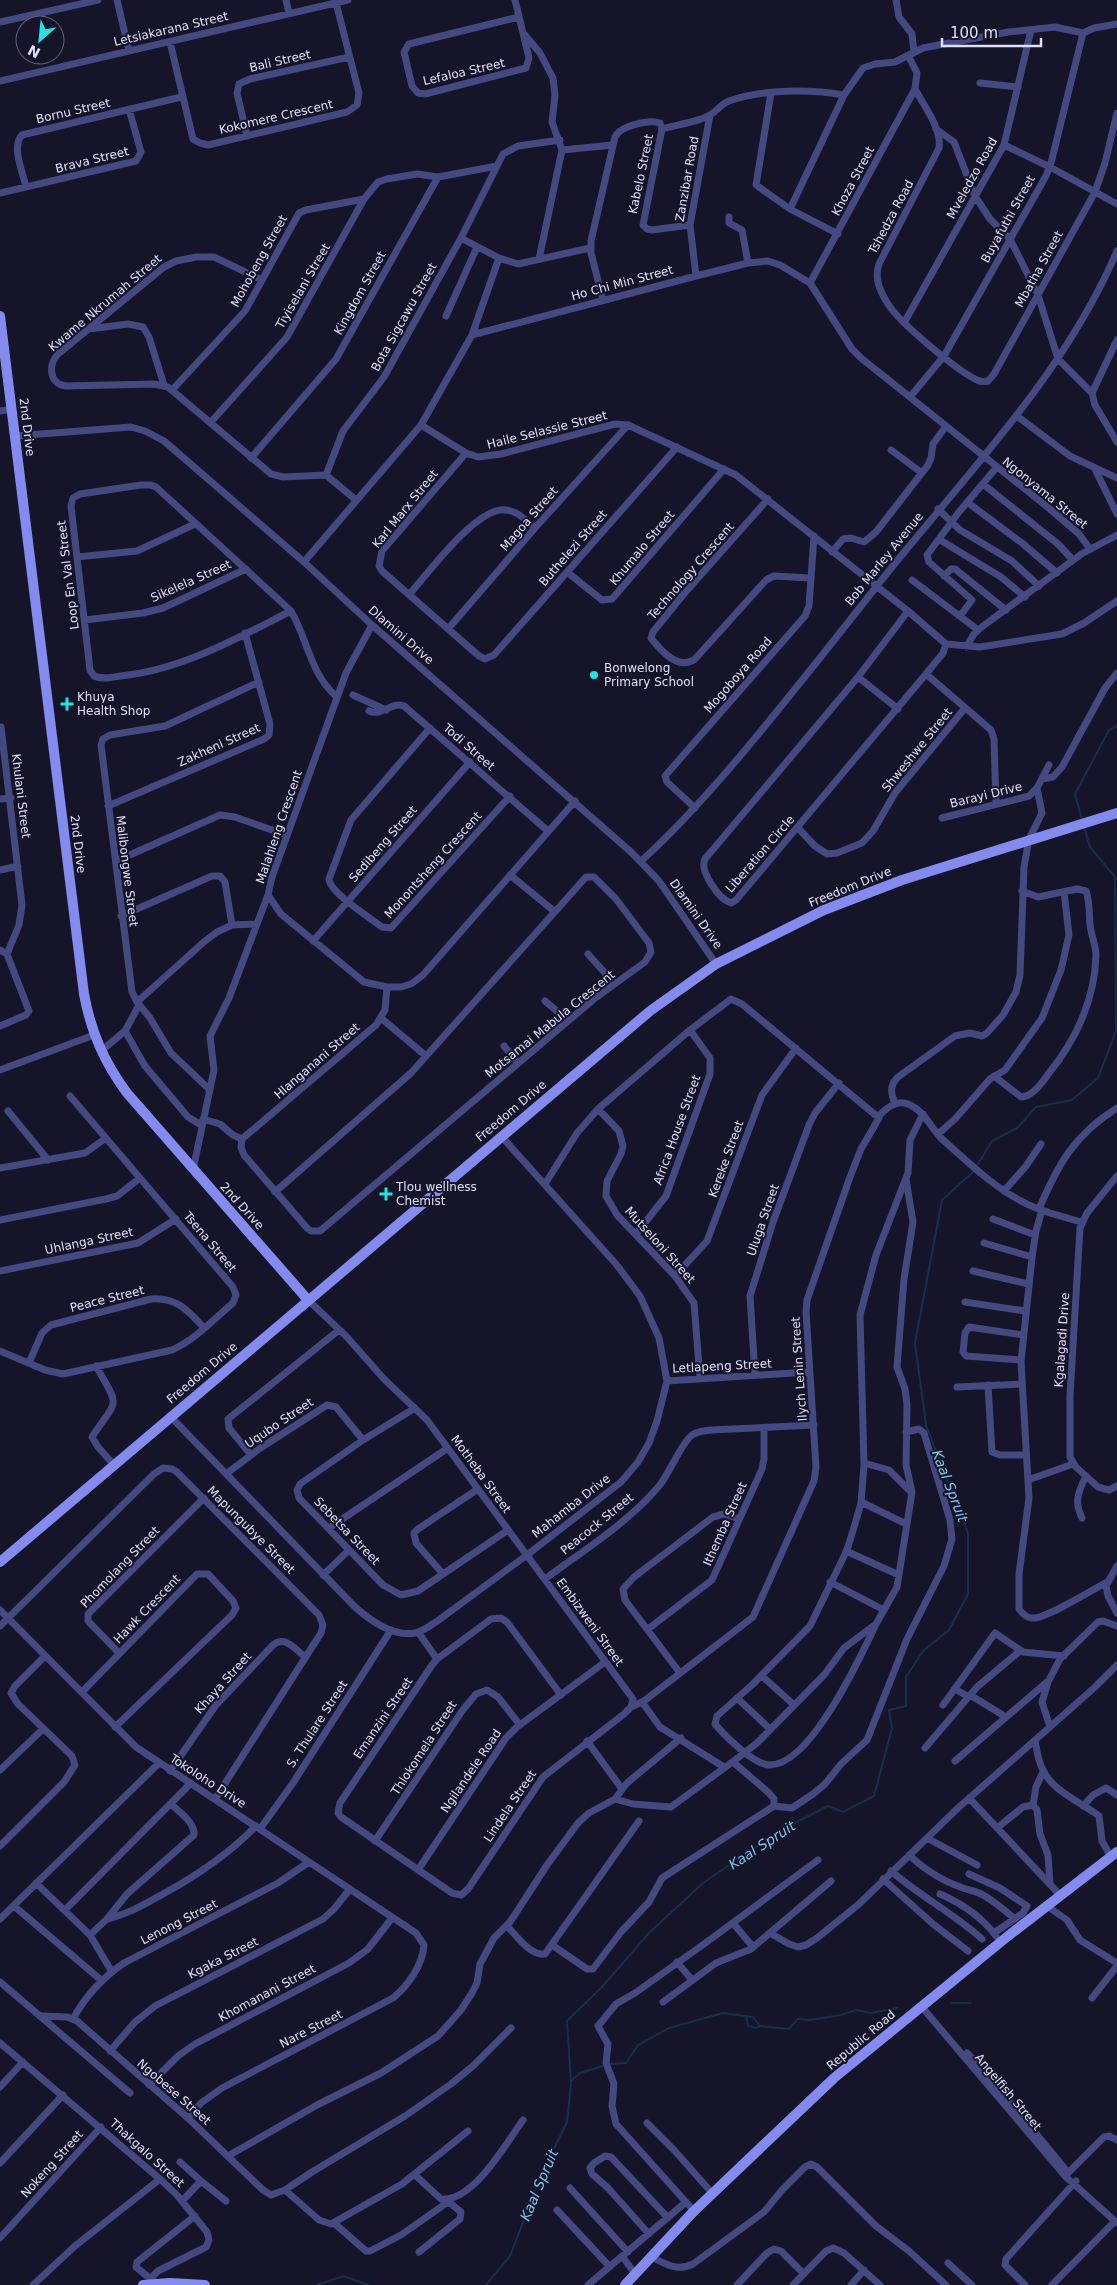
<svg xmlns="http://www.w3.org/2000/svg" width="1117" height="2285" font-family="'DejaVu Sans',sans-serif">
<style>
.lines{fill:none;stroke-linecap:round;stroke-linejoin:round}
.stream{stroke:#162f4a;stroke-width:2}
.street{stroke:#454981;stroke-width:7}
.secondary{stroke:#838bef;stroke-width:10}
.poi-dot{fill:#24e2e2;stroke:#151428;stroke-width:2}
.labels{text-anchor:middle;dominant-baseline:central;stroke-width:4;stroke-linejoin:round;paint-order:stroke}
.street-label{font-size:12px;fill:#e0dffb;stroke:#151428}
.poi-label{font-size:12px;fill:#e0dffb;stroke:#151428;text-anchor:start}
.water-label{font-size:14px;font-style:italic;fill:#7bc4ee;stroke:#151428}
</style>
<rect width="100%" height="100%" fill="#151428"/>
<g class="lines">
<path class="stream" d="M1082,820l-7,-26 34,-64 8,-4
M976,1167l16,-26 25,-13 19,-21 36,-7 26,-22 18,-47 -1,-154 -25,-30 -6,-20
M952,2003h19
M746,2016l2,10 8,2 4,-2
M609,2064l17,-1 12,-18 31,-17 54,-15 30,4 7,9 29,3 9,-10 12,1 31,-5 15,-5 15,3 26,-5
M572,2080l8,-7 23,-7
M316,2285l28,-9 24,9
M486,2285l24,-29 32,-83 25,-51 4,-38 -4,-63 35,-34 47,-54 54,-50 76,-52 49,-25 15,6 31,-16 18,-68 -3,-18 17,-4v-29l17,-26 26,-21 19,-36v-61l-42,-108 -11,-82 27,-143 32,-29"/>
<path class="street" d="M117,0l12,51
M286,0l3,13
M515,0l14,58 -3,10 -101,26 -7,-1 -6,-7 -8,-34 5,-8 110,-27
M896,0l3,17 13,17 2,18
M0,22l98,-22
M525,35l15,18 13,25 2,17 -3,27 10,28 -23,109
M170,42l23,97 7,4 8,2 139,-33 10,-7 2,-12 -23,-90
M0,81l348,-81
M980,83l38,4
M915,89c9,17 27,40 24,59l-60,116c-5,15 1,27 9,40 12,19 68,66 89,76 4,2 7,2 11,1l6,-7 101,-182 10,-29 12,-50
M771,93l-15,92 34,24 48,25
M662,129c13,-4 37,-7 48,-14 7,-4 11,-11 19,-14 32,-12 81,-12 115,-6
M662,129l-19,96 4,4 5,1 38,-5
M936,129l18,13 21,54 15,23 20,20 28,56 20,64 34,34
M247,136l-10,-43 2,-9 11,-5 99,-22
M1004,145l46,22 67,37
M562,150l51,-5
M26,187c-3,-14 -15,-41 -4,-52l159,-38
M0,193l136,-32 5,-9 -12,-43
M790,209l54,-114 19,-27 12,-4 20,-2 28,-14 85,-16 47,-5 28,6 11,-5 23,-4
M729,217v6l13,7 6,33
M461,238l38,20 19,6 72,-16
M696,276l-6,-51 20,-110
M262,280l-48,-23h-18l-20,4 -12,6 -106,87c-10,11 -9,30 8,32l88,-2 14,3 103,87 12,3 43,-2 30,25
M810,283l105,-194 2,-16 -8,-16
M603,300l-12,-47v-12l24,-104c5,-11 34,-18 45,-14l2,6
M446,316l31,-69
M904,323l100,-178 27,-115
M89,329l39,-5 15,3 6,10 15,48
M472,335l224,-59 52,-13 20,-2 12,4 30,18 42,66 9,9 184,147 34,29 11,15
M1117,340l-25,53 3,12 22,37
M173,389l72,-78 54,-98 7,-3 58,-11
M910,397l34,-41 102,-180 5,-13 32,-130
M0,411l12,-2
M1017,416l53,40 47,22
M211,422l76,-85 77,-138 14,-17 9,-3 30,-5 21,3 59,-11
M421,425l45,28 12,4 23,-3 114,-30 13,1 108,50 172,136 38,33 34,3 82,-13 22,-11 33,-22
M15,436l116,-9 14,4 19,10 140,121 68,63 259,227 28,29 57,83
M891,450l31,23
M466,453l-84,98 -3,15 3,5 97,85 6,3 9,-4 183,-208
M251,458l85,-99 102,-182
M1095,469l22,45
M326,475l17,-44 41,-54 77,-139 42,-84 15,-8 42,-6
M983,484l75,60 15,16
M768,499l-85,96 -30,37 -2,6c10,13 28,33 44,21l71,-79 8,-4 36,2
M967,502l55,41 35,30
M938,509l22,21 52,31 27,25
M940,540l61,37 24,20
M832,552l11,-13 8,-1 13,4 12,-10 52,-67 3,-7 2,-14 13,-18
M77,557l60,-6 58,-27
M304,562l117,-137 51,-90 27,-77
M567,572l35,28 10,-1 112,-130
M944,576l7,-7h4l51,41
M912,580l66,50
M409,595c19,-22 68,-89 97,-85 12,1 20,11 29,18
M291,611c-54,27 -109,59 -170,65 -9,1 -19,4 -27,0l-4,-6 -19,-164 2,-8 7,-4 61,-9h10l5,2 135,124c17,29 19,63 46,86
M908,611l-50,66 -153,182c-6,12 14,40 26,44l5,-3 190,-226 17,-21 3,-9
M960,616l12,-16 -43,-38 -2,-7 32,-43 37,-44
M85,620l58,-7 20,-5 83,-39
M372,625l-26,48 -74,204 -4,18 13,19 83,68 23,5h14l10,-3 12,-9 152,-174
M448,629l87,-101 93,-103
M966,647l8,-13 9,-8 100,-73 34,-18
M926,674l65,56 3,9 2,65
M858,677l40,32
M353,695l33,15
M369,711c13,6 22,-10 35,-5l144,125
M1,727l21,178 -3,20 -12,29
M430,728l-79,92 -22,59c1,14 40,38 53,48l9,1 119,-132
M1042,779l11,-2 9,-10 43,-79 12,-15
M0,799l11,-1
M108,806l156,-67 5,-4 1,-11 -25,-91
M695,808l-28,-26 -2,-6 140,-160 4,-10 5,-70
M942,818l87,-22 8,-8 12,-23
M798,828l17,18 12,8 10,-1 25,-10 11,-12 22,-38 70,-85
M116,861l104,-46 15,2 51,18
M641,861c34,-30 64,-64 94,-99 51,-60 100,-123 149,-185 84,-105 180,-202 233,-326
M0,870l18,-4
M510,875l44,36
M121,916l91,-40h8l5,6 7,43 -15,7 -12,9 -68,61
M232,925l24,-1
M313,941l157,-179
M0,950l7,4 22,57 -3,4 -26,11
M588,954l17,19 7,13
M545,1001l13,11 7,11
M381,1018l45,38
M125,1031l20,35 43,51 13,8
M504,1046l14,17
M101,1051l24,-20 14,-26
M0,1070l94,-35
M994,1076l27,21c11,0 22,-15 28,-24 27,-33 46,-74 47,-118 0,-10 -5,-20 -6,-30 -1,-11 0,-24 -4,-34l-9,-2 -39,8 -16,-6
M209,1089l-38,-36 -21,-35 -13,-16 -5,-10 -31,-247 2,-6 7,-4 55,-9 94,-44
M895,1104c-4,-11 -6,-18 3,-27l57,-41 15,-3 12,3 5,-3 16,-18 13,-23 4,-17 4,-108 5,-28 13,-26 -5,-25
M598,1109l21,22 4,15 -2,8 -14,27 -1,15 11,19 58,61 19,27 6,76
M8,1111l40,49
M878,1117c7,-8 18,-18 30,-13 16,6 22,23 34,35 25,22 51,48 81,63 18,10 39,14 58,20
M203,1119l17,5 13,11 9,4
M938,1134l17,-15 35,-40 15,-9 37,-52 19,-48 8,-35 -5,-43
M242,1139l-1,8 3,8 63,73 4,3h9l274,-232 51,-37 6,-10 -2,-9 -33,-44 -22,-22h-8l-175,196 -136,119
M242,1139l134,-114 9,-15 2,-23
M0,1168l85,-15 21,-15
M193,1170l21,-100 -4,-34 19,-38 39,-103
M1117,1176l-30,37 -7,15 -10,168v61l6,10 22,20 11,3 8,-4
M545,1184l32,-51 21,-24 92,-79 41,-31 11,5 137,114 -18,31 -11,28 -43,123 -1,12 10,155 -2,14 -61,136 -109,84 -13,6
M1004,1191l22,-25 15,-22
M1039,1209c19,-45 36,-75 78,-101
M1042,1210l-6,21 -4,26 -11,105 8,136 -10,76v35c3,4 7,9 13,9 12,2 62,-29 75,-36
M993,1219l42,16
M0,1220l106,-21 11,-3 23,-18
M636,1234l30,-38 44,-122v-16l-20,-28
M984,1243l48,14
M0,1271l138,-28 38,-24
M973,1271l55,13
M675,1276l32,-35 55,-146 34,-47
M308,1300l38,36 38,43 43,41 206,279 -2,8 -7,7 -81,63 -75,112 -7,6 -9,-2 -111,-76 -3,-4 2,-10 92,-138 5,-6 54,-40 10,-1 6,4 54,73
M965,1302l60,9
M0,1351l45,19 18,4 109,-24c23,-10 42,-31 61,-47l3,-8 -3,-8 -163,-191
M1021,1360l-55,-4 -3,-4 2,-19 4,-6 54,8
M29,1363l13,-30 9,-8 100,-26c25,-2 37,11 53,29
M96,1366c25,44 22,31 -4,71l6,10 16,18
M755,1375l-5,-79 23,-74 36,-97 6,-12 24,-30
M667,1381l142,-9
M988,1385l4,67 8,3h26
M957,1387l65,-3
M415,1408l-52,32 -63,44 -3,6 2,8 84,87 18,10 17,-4 90,-61
M170,1416l185,191c15,13 37,30 60,26 7,-1 14,-7 21,-11l91,-67 94,-73 17,-20 11,-19 8,-22 10,-40 -8,-43 -19,-42 -24,-32 -115,-128
M251,1455l-22,-27 -1,-9 111,-89
M864,1463l25,7 22,22
M226,1474l33,-25 68,-44 9,2 27,33
M1028,1480l45,-16
M861,1502l45,22
M1082,1518c-8,-16 -4,-26 4,-42
M329,1528l119,-80
M846,1551l53,24
M1117,1566l-11,20 2,10 9,17
M443,1574l-27,-31 -2,-10 4,-4 60,-40
M323,1575l26,-25
M545,1579c39,-29 83,-56 114,-93 10,-12 23,-44 33,-51 6,-4 13,-4 19,-5l103,-5
M830,1582l54,28
M0,1610l136,137 280,186 8,12c-1,19 -16,41 -31,53l-171,90 -21,15 -13,15
M876,1624c-15,32 -65,141 -106,141 -16,0 -45,-29 -55,-41l2,-8 36,-32 57,-58 37,-76 8,-26 6,-21 3,-38 -4,-150 16,-60 32,-82 2,-33 13,-26
M0,1626l154,-152 9,-6 9,1 5,3 142,143 4,10 -2,8 -106,166
M648,1629l64,-49 50,-111 2,-10v-31
M418,1632l19,27
M119,1653l-31,-32v-7l116,-116
M680,1673l-55,-73 -2,-11 11,-12 79,-60 11,-3 15,5
M762,1676l31,28
M955,1689l14,8
M82,1692l115,-118h11l25,27 3,7 -4,7 -117,112
M970,1695l36,22
M737,1698l33,31
M642,1702l18,25 64,40
M943,1705l52,-72 28,19 41,4
M1050,1727l-8,-25 6,-20 12,-23 38,-37 5,-1 14,5
M587,1741l35,48
M1035,1741c2,9 3,19 7,27 9,23 39,34 57,48l3,25 9,16
M925,1748l52,-61 43,-36
M955,1761l92,-79
M733,1762l36,31 5,6v7
M0,1770l43,-41
M170,1771l46,-66 57,-60c12,-10 22,4 32,12
M1043,1772l-7,15 -3,18 4,5 3,24 8,21 2,29
M969,1798l91,97
M615,1799l18,5 38,3 64,-47 22,-17 67,-68 20,-27 32,-24 21,-37 15,-95 -6,-27 1,-60 -2,-16 -8,-22 7,-88 9,-57 -7,-43
M1083,1806l10,-11 13,-7 11,7
M997,1828l26,-21 10,-2
M260,1829l33,-46 98,-153
M927,1838l50,27
M375,1841l87,-130 14,-17 11,-4 11,7 22,28
M0,1846l64,-64 11,-17 -3,-9 -54,-52 -7,-11 4,-7 30,-30
M909,1855c18,17 41,30 64,36 15,4 31,19 42,28
M418,1870l88,-132 11,-11 88,-65
M891,1871c29,25 63,43 91,68
M969,1874l31,14 27,18 -4,7 -29,20
M883,1879l50,45 35,27
M36,1883l54,52 17,-16 20,-25 67,-59c1,-13 -15,-23 -23,-31
M940,1894c23,10 41,22 56,42
M14,1906l87,74
M1047,1906l20,14 13,20 37,23
M65,1910l126,-127
M0,1919l159,-156
M107,1919c21,-5 38,-15 56,-25 35,-19 65,-39 93,-68
M733,1923l20,24
M507,1926c9,9 23,30 38,28l94,-133
M770,1933l19,11 9,3 8,-2 11,-7 42,-34 99,-96 136,-120 23,-23
M90,1935l22,37
M552,1945l35,24h6l28,-37 28,-30 13,-24 112,-72 18,2 21,-14 12,-10 16,-20 26,-24 40,-101 37,-73 8,-27 -2,-19 -26,-87 -5,-4 -13,3
M677,1962l15,18
M0,1982l130,111
M1092,1998l25,-32
M663,2002l53,-39 35,-14 80,-68
M921,2006l145,171 51,46
M42,2016l25,1 10,4 111,97 75,72 8,5 14,-5 27,-18 93,-56 46,-32 22,-18 38,-38
M73,2019c13,-24 29,-41 51,-56l154,-80 31,-21
M0,2043l160,136 17,16 30,37 2,8 -3,7 -48,24 -5,5 -1,8
M110,2051l25,-29 20,-16 168,-87 11,-10 16,-20
M967,2053l21,22 77,94
M149,2085l29,-29 17,-12 154,-81 19,-14 24,-31
M0,2087l23,-25
M647,2123l27,27 38,43
M228,2156l89,-51 64,-32 57,-37 23,-26 11,-17 5,-10 3,-19 14,-26 16,-16 37,-57 31,-42 11,-10 26,-14 12,-16 54,-45
M180,2162l21,19
M0,2163l63,-68
M415,2175l26,24c32,4 66,-57 82,-79
M1065,2176l39,-39 5,-1 8,4
M570,2188l58,64
M285,2190l34,30 12,4 71,-40 66,-53
M182,2201l19,-20 25,20
M557,2210l53,57
M694,2211l-78,-87 -4,-18 2,-22 -8,-21 2,-19 -10,-18 18,-22 19,-11 69,-49 114,-84
M334,2223l32,28h4l31,-16 47,-33
M649,2234l-41,-46 -16,-14 -2,-6 4,-5 11,-7 6,1 57,61
M0,2238l101,-111
M419,2252l41,-33 1,-7 -16,-13
M622,2256l11,15
M650,2256c15,8 27,16 43,8l71,-52 18,-22 23,-23 6,-3 6,3 59,59 33,25 37,34
M948,2263l24,22
M152,2280l-16,-13 1,-5 58,-46
M33,2285l42,-39 85,-67
M588,2285l98,-83
M737,2285l30,-32 7,-4 7,2 23,23
M793,2285l33,-34 7,-3 11,5 36,32
M851,2285l13,-15
M1025,2285l-20,-20 1,-6 70,-78
M1052,2285l63,-64"/>
<path class="secondary" d="M0,316l84,678c7,38 20,68 43,99l181,207
M0,1562l650,-551 66,-47 108,-54 78,-30 215,-67
M143,2285l27,-2 35,2
M625,2285l69,-74 140,-133 174,-142 109,-84"/>
</g>
<g class="poi-dot">
<circle cx="594" cy="675" r="5"/>
<path d="M64.5 696.5h5v5h5v5h-5v5h-5v-5h-5v-5h5z"/>
<path d="M383.5 1186.5h5v5h5v5h-5v5h-5v-5h-5v-5h5z"/>
</g>
<g class="labels">
<g class="street-label">
<text transform="translate(171 29) rotate(-13)">Letsiakarana Street</text>
<text transform="translate(280 61) rotate(-13)">Bali Street</text>
<text transform="translate(464 72) rotate(-13)">Lefaloa Street</text>
<text transform="translate(73 111) rotate(-13)">Bornu Street</text>
<text transform="translate(276 117) rotate(-13)">Kokomere Crescent</text>
<text transform="translate(92 160) rotate(-14)">Brava Street</text>
<text transform="translate(641 174) rotate(-78)">Kabelo Street</text>
<text transform="translate(972 178) rotate(-61)">Mveledzo Road</text>
<text transform="translate(687 179) rotate(-80)">Zanzibar Road</text>
<text transform="translate(853 181) rotate(-62)">Khoza Street</text>
<text transform="translate(891 217) rotate(-62)">Tshedza Road</text>
<text transform="translate(1008 219) rotate(-61)">Buyafuthi Street</text>
<text transform="translate(259 261) rotate(-61)">Mohobeng Street</text>
<text transform="translate(1039 269) rotate(-61)">Mbatha Street</text>
<text transform="translate(622 283) rotate(-15)">Ho Chi Min Street</text>
<text transform="translate(303 286) rotate(-60)">Tiyiselani Street</text>
<text transform="translate(360 293) rotate(-61)">Kingdom Street</text>
<text transform="translate(105 303) rotate(-40)">Kwame Nkrumah Street</text>
<text transform="translate(404 317) rotate(-61)">Bota Sigcawu Street</text>
<text transform="translate(27 427) rotate(83)">2nd Drive</text>
<text transform="translate(547 430) rotate(-14)">Haile Selassie Street</text>
<text transform="translate(1045 493) rotate(39)">Ngonyama Street</text>
<text transform="translate(405 509) rotate(-51)">Karl Marx Street</text>
<text transform="translate(529 519) rotate(-49)">Magoa Street</text>
<text transform="translate(573 548) rotate(-49)">Buthelezi Street</text>
<text transform="translate(642 548) rotate(-50)">Khumalo Street</text>
<text transform="translate(884 559) rotate(-51)">Bob Marley Avenue</text>
<text transform="translate(691 571) rotate(-49)">Technology Crescent</text>
<text transform="translate(68 575) rotate(-97)">Loop En Val Street</text>
<text transform="translate(191 581) rotate(-24)">Sikelela Street</text>
<text transform="translate(401 635) rotate(41)">Dlamini Drive</text>
<text transform="translate(738 675) rotate(-49)">Mogoboya Road</text>
<text transform="translate(219 745) rotate(-24)">Zakheni Street</text>
<text transform="translate(469 747) rotate(41)">Todi Street</text>
<text transform="translate(917 750) rotate(-51)">Shweshwe Street</text>
<text transform="translate(986 795) rotate(-14)">Barayi Drive</text>
<text transform="translate(21 796) rotate(83)">Khulani Street</text>
<text transform="translate(279 827) rotate(-71)">Malahleng Crescent</text>
<text transform="translate(78 844) rotate(83)">2nd Drive</text>
<text transform="translate(383 844) rotate(-49)">Sedibeng Street</text>
<text transform="translate(760 854) rotate(-49)">Liberation Circle</text>
<text transform="translate(433 865) rotate(-48)">Monontsheng Crescent</text>
<text transform="translate(127 871) rotate(83)">Malibongwe Street</text>
<text transform="translate(850 887) rotate(-22)">Freedom Drive</text>
<text transform="translate(696 914) rotate(55)">Dlamini Drive</text>
<text transform="translate(550 1024) rotate(-39)">Motsamai Mabula Crescent</text>
<text transform="translate(317 1061) rotate(-41)">Hlanganani Street</text>
<text transform="translate(511 1111) rotate(-40)">Freedom Drive</text>
<text transform="translate(677 1130) rotate(-70)">Africa House Street</text>
<text transform="translate(726 1159) rotate(-70)">Kereke Street</text>
<text transform="translate(242 1206) rotate(48)">2nd Drive</text>
<text transform="translate(763 1220) rotate(-71)">Uluga Street</text>
<text transform="translate(89 1241) rotate(-12)">Uhlanga Street</text>
<text transform="translate(210 1242) rotate(50)">Tsena Street</text>
<text transform="translate(660 1245) rotate(48)">Mutseloni Street</text>
<text transform="translate(107 1299) rotate(-14)">Peace Street</text>
<text transform="translate(1062 1340) rotate(-86)">Kgalagadi Drive</text>
<text transform="translate(722 1366) rotate(-3)">Letlapeng Street</text>
<text transform="translate(799 1369) rotate(-94)">Ilych Lenin Street</text>
<text transform="translate(202 1373) rotate(-40)">Freedom Drive</text>
<text transform="translate(279 1423) rotate(-34)">Uqubo Street</text>
<text transform="translate(481 1474) rotate(54)">Motheba Street</text>
<text transform="translate(571 1506) rotate(-38)">Mahamba Drive</text>
<text transform="translate(597 1524) rotate(-39)">Peacock Street</text>
<text transform="translate(725 1524) rotate(-66)">Ithemba Street</text>
<text transform="translate(251 1530) rotate(45)">Mapungubye Street</text>
<text transform="translate(347 1531) rotate(46)">Sebetsa Street</text>
<text transform="translate(120 1567) rotate(-46)">Phomolang Street</text>
<text transform="translate(147 1609) rotate(-46)">Hawk Crescent</text>
<text transform="translate(590 1622) rotate(54)">Embizweni Street</text>
<text transform="translate(223 1683) rotate(-48)">Khaya Street</text>
<text transform="translate(383 1718) rotate(-56)">Emanzini Street</text>
<text transform="translate(317 1724) rotate(-57)">S. Thulare Street</text>
<text transform="translate(424 1748) rotate(-57)">Thlokomela Street</text>
<text transform="translate(471 1771) rotate(-56)">Ngilandele Road</text>
<text transform="translate(208 1781) rotate(33)">Tokoloho Drive</text>
<text transform="translate(510 1806) rotate(-56)">Lindela Street</text>
<text transform="translate(179 1922) rotate(-27)">Lenong Street</text>
<text transform="translate(223 1958) rotate(-27)">Kgaka Street</text>
<text transform="translate(267 1993) rotate(-28)">Khomanani Street</text>
<text transform="translate(311 2029) rotate(-27)">Nare Street</text>
<text transform="translate(861 2040) rotate(-40)">Republic Road</text>
<text transform="translate(174 2092) rotate(41)">Ngobese Street</text>
<text transform="translate(1008 2092) rotate(50)">Angelfish Street</text>
<text transform="translate(147 2153) rotate(42)">Thakgalo Street</text>
<text transform="translate(52 2164) rotate(-48)">Nokeng Street</text>
</g>
<g class="poi-label">
<text x="604" y="668">Bonwelong<tspan x="604" dy="14">Primary School</tspan></text>
<text x="77" y="697">Khuya<tspan x="77" dy="14">Health Shop</tspan></text>
<text x="396" y="1187">Tlou wellness<tspan x="396" dy="14">Chemist</tspan></text>
</g>
<g class="water-label">
<text transform="translate(950 1486) rotate(69)">Kaal Spruit</text>
<text transform="translate(762 1845) rotate(-33)">Kaal Spruit</text>
<text transform="translate(539 2185) rotate(-67)">Kaal Spruit</text>
</g>
</g>
<g transform="translate(40 40) rotate(207)"><circle r="24" fill="#151428" stroke="#66657c"/>
<path d="M0-4L9 19L0 12L-9 19Z" fill="#24e2e2"/>
<text y="-8" font-size="14" font-weight="bold" text-anchor="middle" fill="#e0dffb">N</text>
</g>
<path d="M942 38v8h99v-8" fill="none" stroke="#e0dffb" stroke-width="2.5"/>
<text x="950" y="38" font-size="15" fill="#e0dffb" stroke="#151428" stroke-width="4" paint-order="stroke">100 m</text>
</svg>
